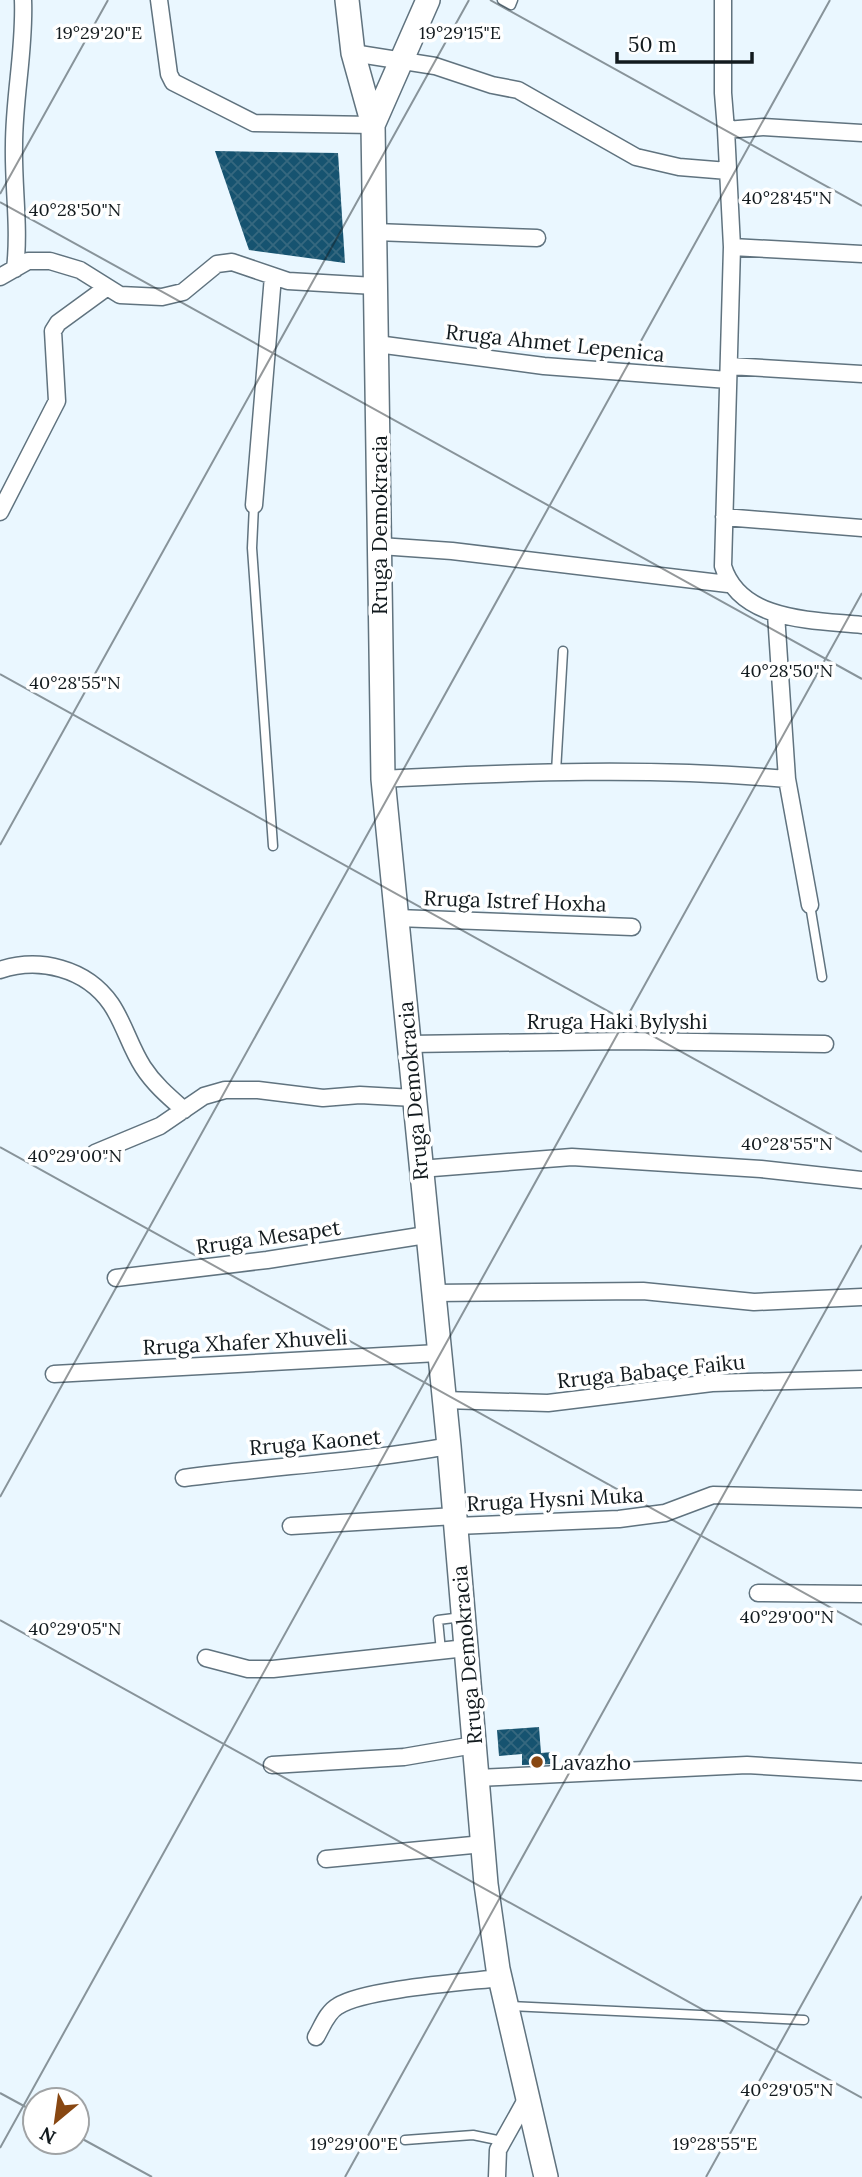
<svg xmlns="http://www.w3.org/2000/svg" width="862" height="2177" font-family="Lora,serif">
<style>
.building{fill:url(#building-cross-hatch)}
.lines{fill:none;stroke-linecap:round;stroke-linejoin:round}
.lane-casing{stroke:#60737f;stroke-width:11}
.street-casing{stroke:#60737f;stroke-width:19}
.secondary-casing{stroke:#60737f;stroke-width:26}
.lane{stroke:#fff;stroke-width:8}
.street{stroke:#fff;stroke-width:16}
.secondary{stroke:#fff;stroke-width:23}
.ticks{fill:none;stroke:#121a1e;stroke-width:2;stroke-opacity:0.45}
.poi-dot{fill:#884712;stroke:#fff;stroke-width:2.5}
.labels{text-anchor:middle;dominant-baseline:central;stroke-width:7;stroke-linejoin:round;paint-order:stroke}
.street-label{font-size:21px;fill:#121a1e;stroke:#fff}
.poi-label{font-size:21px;fill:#121a1e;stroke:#fff;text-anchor:start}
.ticks-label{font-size:18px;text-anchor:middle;fill:#121a1e;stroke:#fff;stroke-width:7;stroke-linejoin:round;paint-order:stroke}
</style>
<defs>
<pattern id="building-cross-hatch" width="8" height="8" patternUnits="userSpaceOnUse" patternTransform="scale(1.75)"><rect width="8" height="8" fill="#165370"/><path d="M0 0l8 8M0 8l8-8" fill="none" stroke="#36687f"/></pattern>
</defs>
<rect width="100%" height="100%" fill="#eaf7ff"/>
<path class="building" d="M215,151l123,2 7,110 -96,-13z
M539,1727l2,26 11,-1 1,12 -31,1v-11l-23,2 -2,-26z"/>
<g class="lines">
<defs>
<path id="lane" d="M502,0l9,5 2,-5
M254,505l-2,43 21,298
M556,772l7,-121
M810,905l12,72
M441,1651l-3,-31 24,-3
M510,2006l294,14
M405,2140l68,-5 29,6"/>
<path id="street" d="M159,0l10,74 4,8 81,41 119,2
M723,0v93l3,37
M353,53l82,13 57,19 26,5 118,67 43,10 49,4
M862,133l-99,-6 -37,3 6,117 -9,319c17,56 91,54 139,59
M375,232l162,6
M732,247l130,7
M15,269c5,-42 -2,-82 -1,-124 0,-49 11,-96 9,-145
M0,277l28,-16h22l30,9 40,25 42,2 21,-5 34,-28 15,-2 56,19 87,5
M377,344l167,22 184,14
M729,366l133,8
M254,505l19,-229
M0,512l57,-111 -4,-70 5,-8 48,-35
M724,517l138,11
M380,546l72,5 276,33
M776,614l11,165 23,126
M383,779c136,-7 269,-12 404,0
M397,918l235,9
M0,970c39,-13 86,-2 111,34 13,19 19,43 32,63 11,17 25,29 41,43
M409,1044l218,-3 198,3
M95,1153l65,-27 44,-30 21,-6h33l65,8 37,-3 54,3
M420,1169l152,-12 189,12 101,11
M116,1278l151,-18 159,-25
M431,1293l212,-2 111,11 108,-5
M54,1374l384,-21
M444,1400l104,3 164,-20 150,-4
M184,1478c88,-12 177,-16 265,-32
M291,1526l164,-10
M456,1526l163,-7 46,-6 48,-18 149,4
M758,1593l104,1
M206,1658l42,11h25l193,-21
M272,1765l132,-8 70,-12
M477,1778l270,-13 115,7
M326,1859l157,-15
M316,2037c6,-10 11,-25 22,-31 26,-17 128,-24 162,-28
M497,2177l1,-27 29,-52"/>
<path id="secondary" d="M347,0l6,53 20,72 10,654 66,667 37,438 12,85 48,208
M373,125l55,-125"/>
</defs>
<use href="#lane" class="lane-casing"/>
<use href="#street" class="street-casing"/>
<use href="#secondary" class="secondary-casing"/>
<use href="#lane" class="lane"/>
<use href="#street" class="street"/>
<use href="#secondary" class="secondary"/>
</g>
<path class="ticks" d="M490,0l372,206M0,194l108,-194M0,202l862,477M0,674l862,478M0,845l469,-845M0,1147l862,478M0,1497l830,-1497M0,1620l862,478M0,2093l35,19M77,2136l75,41M0,2148l862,-1555M345,2177l517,-932M706,2177l156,-281"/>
<circle class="poi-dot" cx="537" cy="1762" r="7"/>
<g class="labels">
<g class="street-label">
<text transform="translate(555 343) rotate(6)">Rruga Ahmet Lepenica</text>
<text transform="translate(379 525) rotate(-90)">Rruga Demokracia</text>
<text transform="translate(515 901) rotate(2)">Rruga Istref Hoxha</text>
<text x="617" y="1021">Rruga Haki Bylyshi</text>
<text transform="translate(413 1091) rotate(-95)">Rruga Demokracia</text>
<text transform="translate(268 1237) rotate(-8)">Rruga Mesapet</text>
<text transform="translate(245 1342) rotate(-3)">Rruga Xhafer Xhuveli</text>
<text transform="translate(651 1371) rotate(-6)">Rruga Babaçe Faiku</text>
<text transform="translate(315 1442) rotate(-5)">Rruga Kaonet</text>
<text transform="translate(555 1499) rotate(-3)">Rruga Hysni Muka</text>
<text transform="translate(467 1655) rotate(-95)">Rruga Demokracia</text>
</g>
<g class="poi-label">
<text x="551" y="1762">Lavazho</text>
</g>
</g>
<g class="ticks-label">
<text x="99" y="39">19°29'20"E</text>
<text x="460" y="39">19°29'15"E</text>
<text x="787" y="204">40°28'45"N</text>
<text x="75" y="216">40°28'50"N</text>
<text x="787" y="677">40°28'50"N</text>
<text x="75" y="689">40°28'55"N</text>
<text x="787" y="1150">40°28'55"N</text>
<text x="75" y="1162">40°29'00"N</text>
<text x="787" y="1623">40°29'00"N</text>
<text x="75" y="1635">40°29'05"N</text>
<text x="787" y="2096">40°29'05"N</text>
<text x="354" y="2150">19°29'00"E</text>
<text x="715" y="2150">19°28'55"E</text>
</g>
<g transform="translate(56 2121) rotate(209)"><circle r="33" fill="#ffffff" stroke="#a0a3a5" stroke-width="2"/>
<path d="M0-5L12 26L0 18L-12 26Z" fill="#884712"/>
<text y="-10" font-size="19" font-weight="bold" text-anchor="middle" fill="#121a1e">N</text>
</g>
<path d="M617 52v10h135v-10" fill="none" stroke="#121a1e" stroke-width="3.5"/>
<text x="628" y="52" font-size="21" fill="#121a1e" stroke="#ffffff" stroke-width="5" paint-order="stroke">50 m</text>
</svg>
